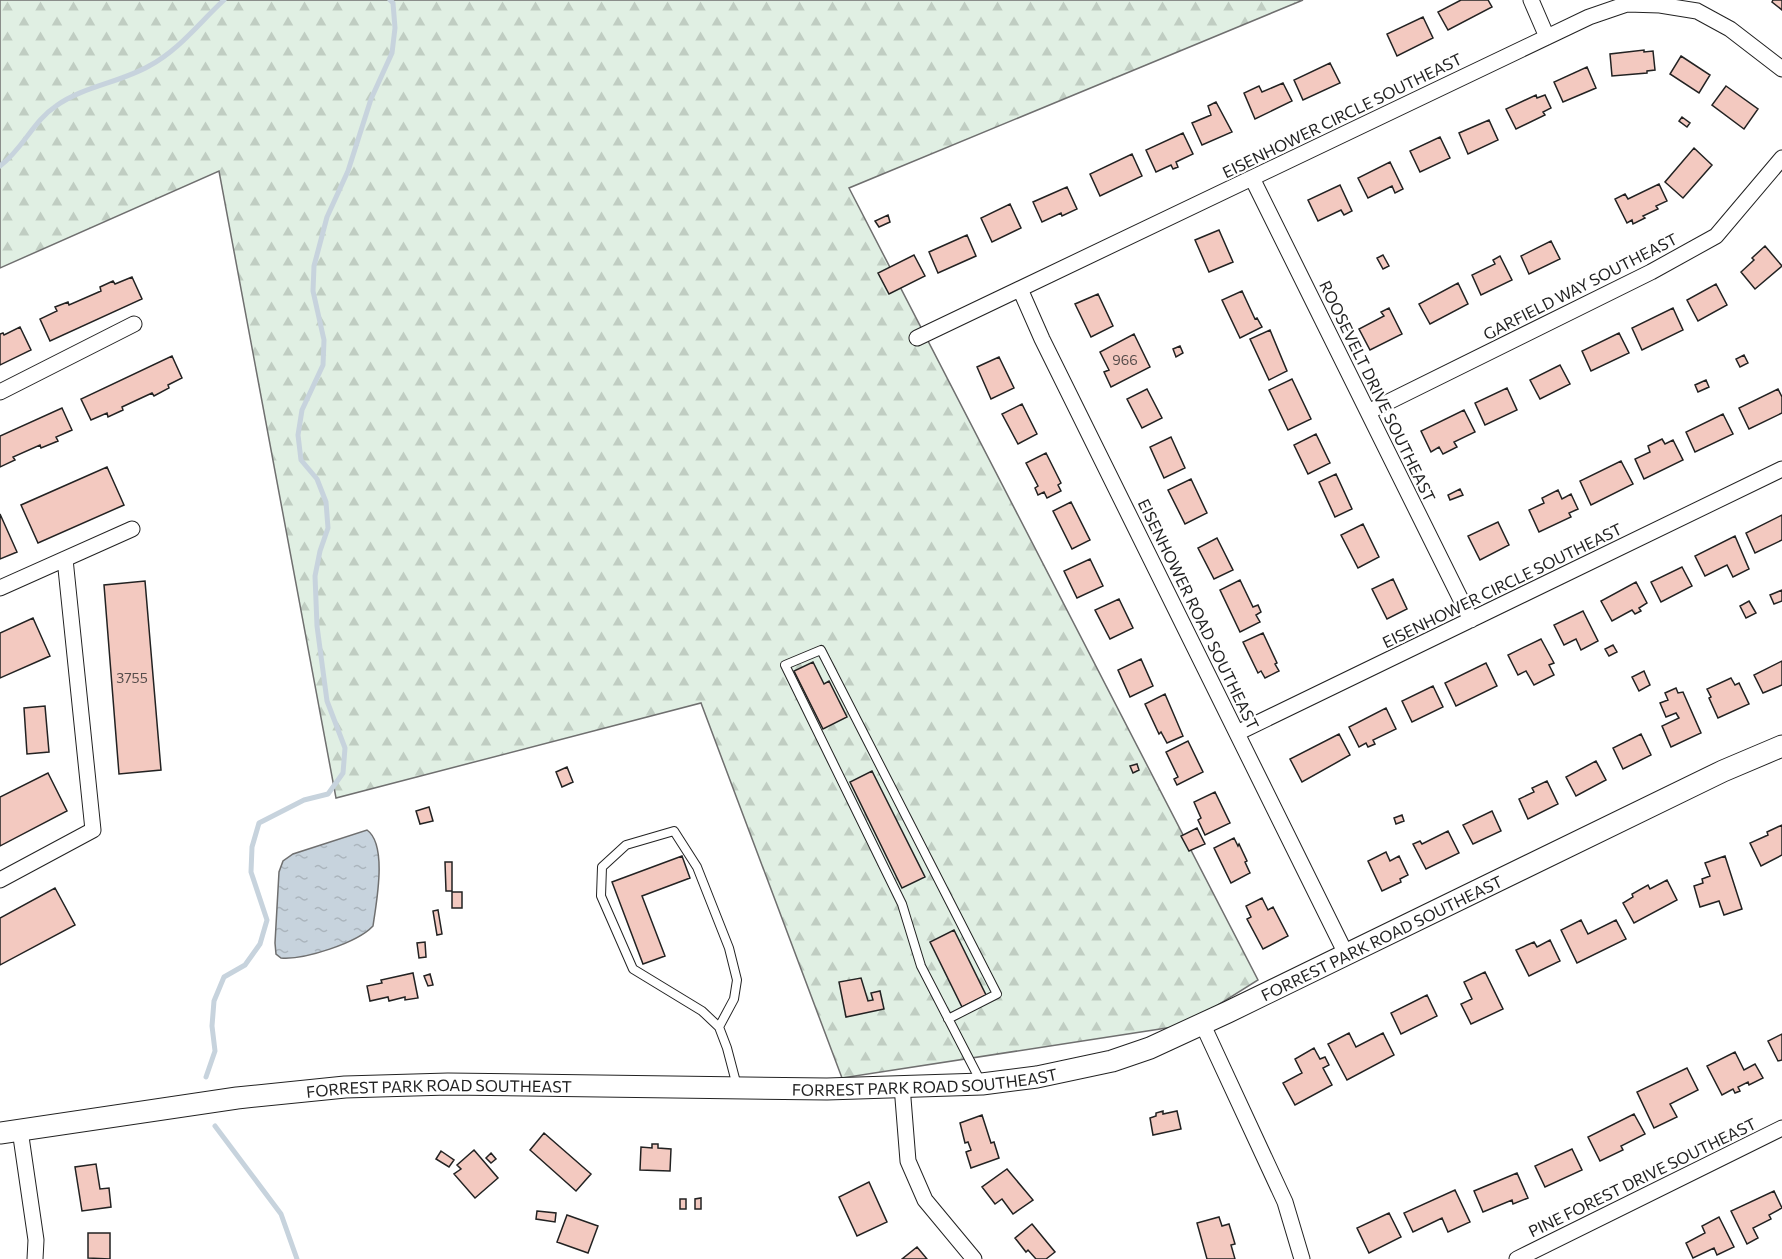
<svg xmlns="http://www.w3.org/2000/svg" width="1782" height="1259" font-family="Commissioner,sans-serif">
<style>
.forest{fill:url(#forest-firs);stroke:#6f6f6f;stroke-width:1.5}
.water{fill:url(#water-ripples);stroke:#6f6f6f;stroke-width:1.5}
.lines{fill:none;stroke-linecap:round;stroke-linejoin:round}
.stream{stroke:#c7d3dd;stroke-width:5}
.building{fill:#f3c9c0;stroke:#222;stroke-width:1.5}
.lane-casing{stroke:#222;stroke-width:10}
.street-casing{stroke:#222;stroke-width:17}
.secondary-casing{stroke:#222;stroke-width:23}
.lane{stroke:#fff;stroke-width:8}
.street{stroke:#fff;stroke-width:15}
.secondary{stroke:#fff;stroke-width:21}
.labels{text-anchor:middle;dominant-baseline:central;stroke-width:4.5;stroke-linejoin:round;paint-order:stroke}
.number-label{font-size:14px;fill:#564c4a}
.street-label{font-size:16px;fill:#222;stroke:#fff}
</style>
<defs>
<pattern id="forest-firs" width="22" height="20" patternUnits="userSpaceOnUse" patternTransform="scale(1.5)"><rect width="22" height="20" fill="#e0efe3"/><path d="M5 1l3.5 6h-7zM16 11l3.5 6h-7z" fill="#c0cdc2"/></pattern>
<pattern id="water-ripples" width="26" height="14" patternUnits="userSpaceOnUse" patternTransform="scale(1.5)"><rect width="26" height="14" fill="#c7d3dd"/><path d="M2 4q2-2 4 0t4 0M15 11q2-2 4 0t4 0" fill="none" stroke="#abb5bd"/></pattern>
</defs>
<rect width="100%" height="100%" fill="#fff"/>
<path class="forest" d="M0,0h1303l-454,188 409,792 -72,45 -344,53 -141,-375 -365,95 -117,-627 -219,97z"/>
<path class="water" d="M367,830c21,15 9,74 6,96 -16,17 -69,34 -92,32l-5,-4 -1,-11 4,-71 4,-11 10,-7z"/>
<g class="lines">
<path class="stream" d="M0,166c23,-17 33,-45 56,-60 28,-20 63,-23 93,-40 30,-16 50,-43 75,-66
M206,1077l9,-26 -3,-25 2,-25 10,-24 21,-12 15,-21 7,-24 -16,-48 1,-25 7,-24 45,-23 24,-6 15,-21 2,-25 -18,-47 -10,-75 -2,-50 5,-25 8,-23 -2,-26 -9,-23 -16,-19 -3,-25 4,-25 21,-45 1,-25 -11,-49 1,-25 13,-49 21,-46 23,-72 21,-46 3,-25 -2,-25 -3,-3
M215,1126l66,88 16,45"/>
</g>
<path class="building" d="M1461,0h27l4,7 -44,23 -10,-18z
M1773,0h9v10l-10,-8z
M1423,17l10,21 -36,18 -10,-22z
M1644,50v2l9,-1 2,19 -8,1v2l-35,3 -2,-22z
M1681,56l29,19 -11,18 -29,-19z
M1330,63l10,20 -37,17 -9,-20z
M1587,67l9,21 -33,14 -9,-20z
M1283,83l9,18 -37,18 -11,-26 15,-7 3,6z
M1726,86l32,23 -14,20 -32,-24z
M1536,95l1,3 8,-3 6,13 -8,4 2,3 -29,14 -10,-20z
M1216,102l16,30 -30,13 -10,-22 19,-8 -3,-9z
M1682,117l8,6 -3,4 -8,-6z
M1489,120l9,20 -30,14 -9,-21z
M1183,133l10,21 -17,8 2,5 -5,2 -2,-4 -15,7 -10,-22z
M1440,137l10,21 -30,14 -10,-21z
M1694,148l18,17 -29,33 -18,-16z
M1132,154l10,22 -42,20 -10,-22z
M1390,162l13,27 -8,4 -3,-7 -24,12 -10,-20z
M1659,184l8,17 -11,5 2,3 -15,7 2,2 -12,6 -1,-4 -5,3 -12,-24 10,-5 3,5z
M1340,185l12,26 -8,4 -3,-5 -23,11 -10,-21z
M1067,187l10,22 -15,7 -1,-3 -19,9 -9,-20z
M1010,204l11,24 -29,14 -11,-24z
M888,215l2,7 -11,5 -4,-6z
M1219,230l14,32 -24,10 -14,-32z
M967,235l9,21 -38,17 -9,-21z
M1551,241l9,18 -31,15 -8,-18z
M1765,246l17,20 -27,23 -14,-17 13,-12 -2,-2z
M914,255l11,21 -36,18 -11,-21z
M1383,255l6,11 -6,3 -6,-11z
M1500,256l12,24 -31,15 -9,-20 23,-11 -2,-4z
M132,277l10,22 -92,42 -10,-22 17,-8 -2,-4 13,-5 1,3 32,-14 -1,-4 13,-6 2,3z
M1458,283l10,21 -38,20 -11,-20z
M1716,284l11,21 -29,16 -11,-21z
M1242,291l13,28 2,-1 5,9 -22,11 -18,-38z
M1098,294l15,32 -22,11 -16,-33z
M1389,308l13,26 -32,16 -11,-21 25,-13 -3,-4z
M1673,308l10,22 -41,20 -10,-22z
M20,327l11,23 -31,15v-31l3,-1 1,2z
M1270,330l17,41 -18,9 -19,-41z
M1619,333l10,20 -38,18 -9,-20z
M1134,334l16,33 -39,20 -7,-15 5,-2 -9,-18z
M1180,346l3,7 -7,4 -3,-8z
M1744,355l4,8 -8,4 -4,-8z
M172,356l10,22 -14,7 1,3 -15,8 -2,-3 -30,14 1,3 -15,7 -1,-4 -16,7 -10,-21z
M999,357l15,31 -23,11 -14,-32z
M1560,365l10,19 -30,15 -10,-19z
M1292,379l19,40 -23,11 -19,-40z
M1706,380l3,7 -11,5 -3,-7z
M1507,388l10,22 -32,15 -10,-22z
M1147,389l15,29 -20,10 -15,-29z
M1778,389l4,8v16l-33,16 -10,-21z
M1022,404l15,30 -19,10 -16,-30z
M62,408l10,22 -16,7 2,4 -17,7 -1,-3 -27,12 2,3 -15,7v-31z
M1464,410l11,22 -21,10 3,5 -14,7 -4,-7 -8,5 -10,-21z
M1723,414l10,20 -38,18 -9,-20z
M1316,434l14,29 -22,11 -14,-29z
M1171,437l14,31 -21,10 -14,-31z
M1662,439l3,5 8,-4 10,20 -39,19 -9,-20 15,-7 -2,-6z
M1046,453l15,30 -3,2 3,6 -14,7 -3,-6 -6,3 -3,-7 3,-2 -12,-23z
M1621,461l12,23 -42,21 -11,-24z
M107,467l17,38 -86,38 -17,-38z
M1336,474l16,35 -17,8 -16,-35z
M1191,479l16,34 -22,11 -17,-34z
M1460,489l3,6 -13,5 -2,-5z
M1558,490l4,9 9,-5 7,15 -9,4 2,4 -32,15 -10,-22 15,-7 -2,-5z
M1071,502l19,38 -18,9 -19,-38z
M0,514l17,38 -17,7z
M1782,515v25l-27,13 -9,-20z
M1498,522l11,23 -29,15 -12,-24z
M1363,524l16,33 -21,11 -17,-33z
M1735,536l14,33 -16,8 -6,-12 -22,11 -10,-20z
M1217,538l16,32 -19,9 -16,-31z
M1090,559l13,27 -26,12 -13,-27z
M1682,567l10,19 -31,16 -10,-20z
M1393,579l14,30 -20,10 -15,-30z
M1240,580l13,27 5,-2 3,7 -5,3 4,7 -20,10 -20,-42z
M145,581l16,189 -42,4 -15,-189z
M1636,582l11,21 -8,5 2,3 -6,3 -3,-4 -20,11 -11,-20z
M1782,590v11l-8,3 -4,-9z
M1119,599l14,29 -23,11 -15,-29z
M1749,601l7,12 -10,5 -6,-12z
M1583,611l15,30 -17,9 -5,-11 -12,6 -10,-20z
M33,618l17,38 -50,22v-45z
M1263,633l14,30 -2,1 4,7 -14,7 -4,-7 -3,2 -15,-31z
M1541,639l13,24 -5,2 5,10 -20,10 -8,-14 -8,4 -10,-20z
M1613,645l4,7 -8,4 -4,-7z
M1141,659l12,27 -23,11 -12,-27z
M1782,661v24l-19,8 -9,-18z
M813,662l11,22 5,-3 18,36 -24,12 -29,-58z
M1486,663l11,23 -41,20 -11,-23z
M1644,671l6,14 -11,6 -7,-14z
M1731,678l4,7 4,-2 10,21 -31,14 -9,-20 2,-1 -4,-8z
M1433,686l10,21 -31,15 -10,-21z
M1676,688l2,5 5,-1 18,41 -30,14 -9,-21 17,-8 -3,-5 -10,4 -6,-14 8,-3 -3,-7z
M1165,694l18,42 -16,7 -6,-11 -2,2 -14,-30z
M45,706l4,46 -22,2 -3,-46z
M1386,708l10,21 -23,11 2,4 -7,3 -2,-4 -7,4 -10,-20z
M1339,734l11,21 -48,27 -12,-23z
M1641,734l10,21 -28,14 -10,-21z
M1188,741l15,31 -26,13 -3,-6 4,-2 -12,-25z
M1596,761l10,19 -30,16 -10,-19z
M1137,764l2,6 -6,3 -3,-7z
M567,767l6,15 -11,5 -6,-15z
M872,771l53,106 -23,11 -52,-106z
M48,773l19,38 -67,35v-49z
M1547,781l11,23 -30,15 -9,-20 15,-7 -2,-4z
M1215,792l15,31 -25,12 -7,-15 3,-2 -7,-16z
M429,807l4,14 -13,3 -4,-13z
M1492,811l9,20 -28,13 -10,-19z
M1402,815l2,6 -8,3 -2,-6z
M1782,825v30l-21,11 -11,-23 18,-8 -1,-3z
M1197,828l8,16 -16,7 -8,-15z
M1448,831l11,22 -33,16 -13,-25 7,-3 2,3z
M1234,838l4,8 1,-2 8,17 -2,1 5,11 -19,10 -17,-35z
M1386,852l4,9 9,-5 9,19 -8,4 1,3 -19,9 -14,-30z
M682,856l8,22 -48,18 23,60 -22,8 -31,-82z
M1725,856l17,53 -18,6 -5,-14 -19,6 -6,-21 9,-3 -1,-4 8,-3 -5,-13z
M445,862h7v29h-6z
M1667,880l10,20 -43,23 -11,-20 10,-6 -1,-3 16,-9 2,4z
M55,888l20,37 -75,40v-47z
M452,892h10v16h-10z
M1262,898l6,12 5,-3 15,29 -25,13 -16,-30 4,-2 -5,-11z
M438,910l4,24 -5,1 -4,-24z
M1581,920l7,14 28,-14 10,19 -49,24 -16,-33z
M954,930l32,65 -24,12 -32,-65z
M1550,940l10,21 -31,15 -13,-26 18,-8 3,5z
M425,942l1,15 -7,1 -2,-15z
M1485,972l18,37 -32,15 -10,-20 11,-5 -8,-17z
M413,973l5,25 -13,2v-3l-16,4 -1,-4 -18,4 -3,-15 15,-3 -1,-3z
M430,974l3,11 -5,1 -4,-10z
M861,978l7,23 5,-1 -2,-7 9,-2 4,18 -38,8 -7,-35z
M1427,995l10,21 -36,18 -10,-21z
M1349,1033l7,14 27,-14 11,22 -47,25 -19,-36z
M1782,1034v26l-4,1 -10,-20z
M1314,1048l6,11 5,-2 4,8 -6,3 9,17 -37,20 -12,-22 19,-10 -7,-14z
M1735,1052l9,18 11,-6 8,14 -14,7 -1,-3 -10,5 2,4 -5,2 -2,-4 -11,6 -15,-29z
M1687,1068l11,22 -28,14 7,13 -23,11 -17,-36z
M1163,1111v3l14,-3 4,18 -28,6 -3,-17 6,-2v-3z
M1634,1114l11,20 -24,12 2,4 -23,11 -12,-24z
M982,1115l9,28 3,-1 5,16 -28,10 -5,-16 5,-2 -3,-8 -3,1 -5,-20z
M544,1133l47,41 -15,17 -46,-41z
M652,1144h6v4l13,1 -1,22 -30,-1 1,-23 11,1z
M1572,1149l10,21 -37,17 -10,-21z
M474,1150l24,28 -23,20 -21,-24 7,-5 -4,-4z
M441,1151l13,9 -5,7 -13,-8z
M491,1153l5,6 -5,4 -5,-5z
M96,1164l4,25 9,-1 2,19 -29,4 -7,-44z
M1007,1169l26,31 -20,14 -11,-15 -7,5 -13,-17z
M1517,1173l11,25 -15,6 -1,-4 -29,12 -9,-21z
M869,1182l18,40 -30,14 -18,-39z
M1455,1190l15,32 -22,10 -6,-14 -29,14 -9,-19z
M1774,1191l8,17 -13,7 2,4 -18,9 5,10 -11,6 -16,-33z
M701,1198v11h-6v-10z
M680,1199h6v10h-6z
M537,1211l19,2 -1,9 -19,-3z
M1389,1213l12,24 -32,16 -12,-25z
M567,1215l31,11 -10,27 -31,-11z
M1219,1217l3,9 7,-2 6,20 -4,1 4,14h-28l-10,-36z
M1719,1217l15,30 -17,8 -3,-7 -21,10 -7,-15 19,-10 -3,-7z
M1032,1224l23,28 -9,7h-10l-8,-9 -2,2 -11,-14z
M88,1233h22v26l-22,-1z
M917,1247l10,12h-25z"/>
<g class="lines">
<defs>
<path id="lane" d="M948,1019l49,-25 -176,-344 -36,15 117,239 19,62 60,116
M719,1027l15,-28 3,-19 -8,-32 -32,-81 -23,-36 -48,14 -24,22 -1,29 32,73 69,42 17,16 8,21 10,38"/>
<path id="street" d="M1531,0l16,37
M1252,178l219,442
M1020,289l22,50 304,615
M917,338l672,-321 38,-13 33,1 37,6 33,18 52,40
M0,392l134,-68
M1368,412l283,-140 65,-36 66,-78
M0,588l132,-59
M1237,733l545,-264
M0,880l93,-50 -28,-271
M1202,1023l83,179 17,57
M902,1086l6,75 17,39 49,59
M20,1130l16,110 -1,19
M1517,1259l265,-131"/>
<g id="secondary">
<path id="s1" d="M0,1133l237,-35 108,-11 103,-3 379,5 155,-5 55,-7 75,-16 38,-13 78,-36 495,-241 59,-25"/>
</g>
</defs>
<use href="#lane" class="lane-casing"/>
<use href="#street" class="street-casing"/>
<use href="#secondary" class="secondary-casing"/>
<use href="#lane" class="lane"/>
<use href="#street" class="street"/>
<use href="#secondary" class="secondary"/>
</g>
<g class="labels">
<g class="number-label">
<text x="1125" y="359">966</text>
<text x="132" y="677">3755</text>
</g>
<g class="street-label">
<text transform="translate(1342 115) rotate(-26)">EISENHOWER CIRCLE SOUTHEAST</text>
<text transform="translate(1580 286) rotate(-27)">GARFIELD WAY SOUTHEAST</text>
<text transform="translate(1378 391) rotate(64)">ROOSEVELT DRIVE SOUTHEAST</text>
<text transform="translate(1502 585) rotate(-26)">EISENHOWER CIRCLE SOUTHEAST</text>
<text transform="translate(1199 614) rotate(64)">EISENHOWER ROAD SOUTHEAST</text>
<text stroke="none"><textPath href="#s1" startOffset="1414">FORREST PARK ROAD SOUTHEAST</textPath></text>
<text stroke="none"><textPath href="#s1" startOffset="928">FORREST PARK ROAD SOUTHEAST</textPath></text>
<text stroke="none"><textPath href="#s1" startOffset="442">FORREST PARK ROAD SOUTHEAST</textPath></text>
<text transform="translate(1642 1177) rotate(-26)">PINE FOREST DRIVE SOUTHEAST</text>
</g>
</g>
</svg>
